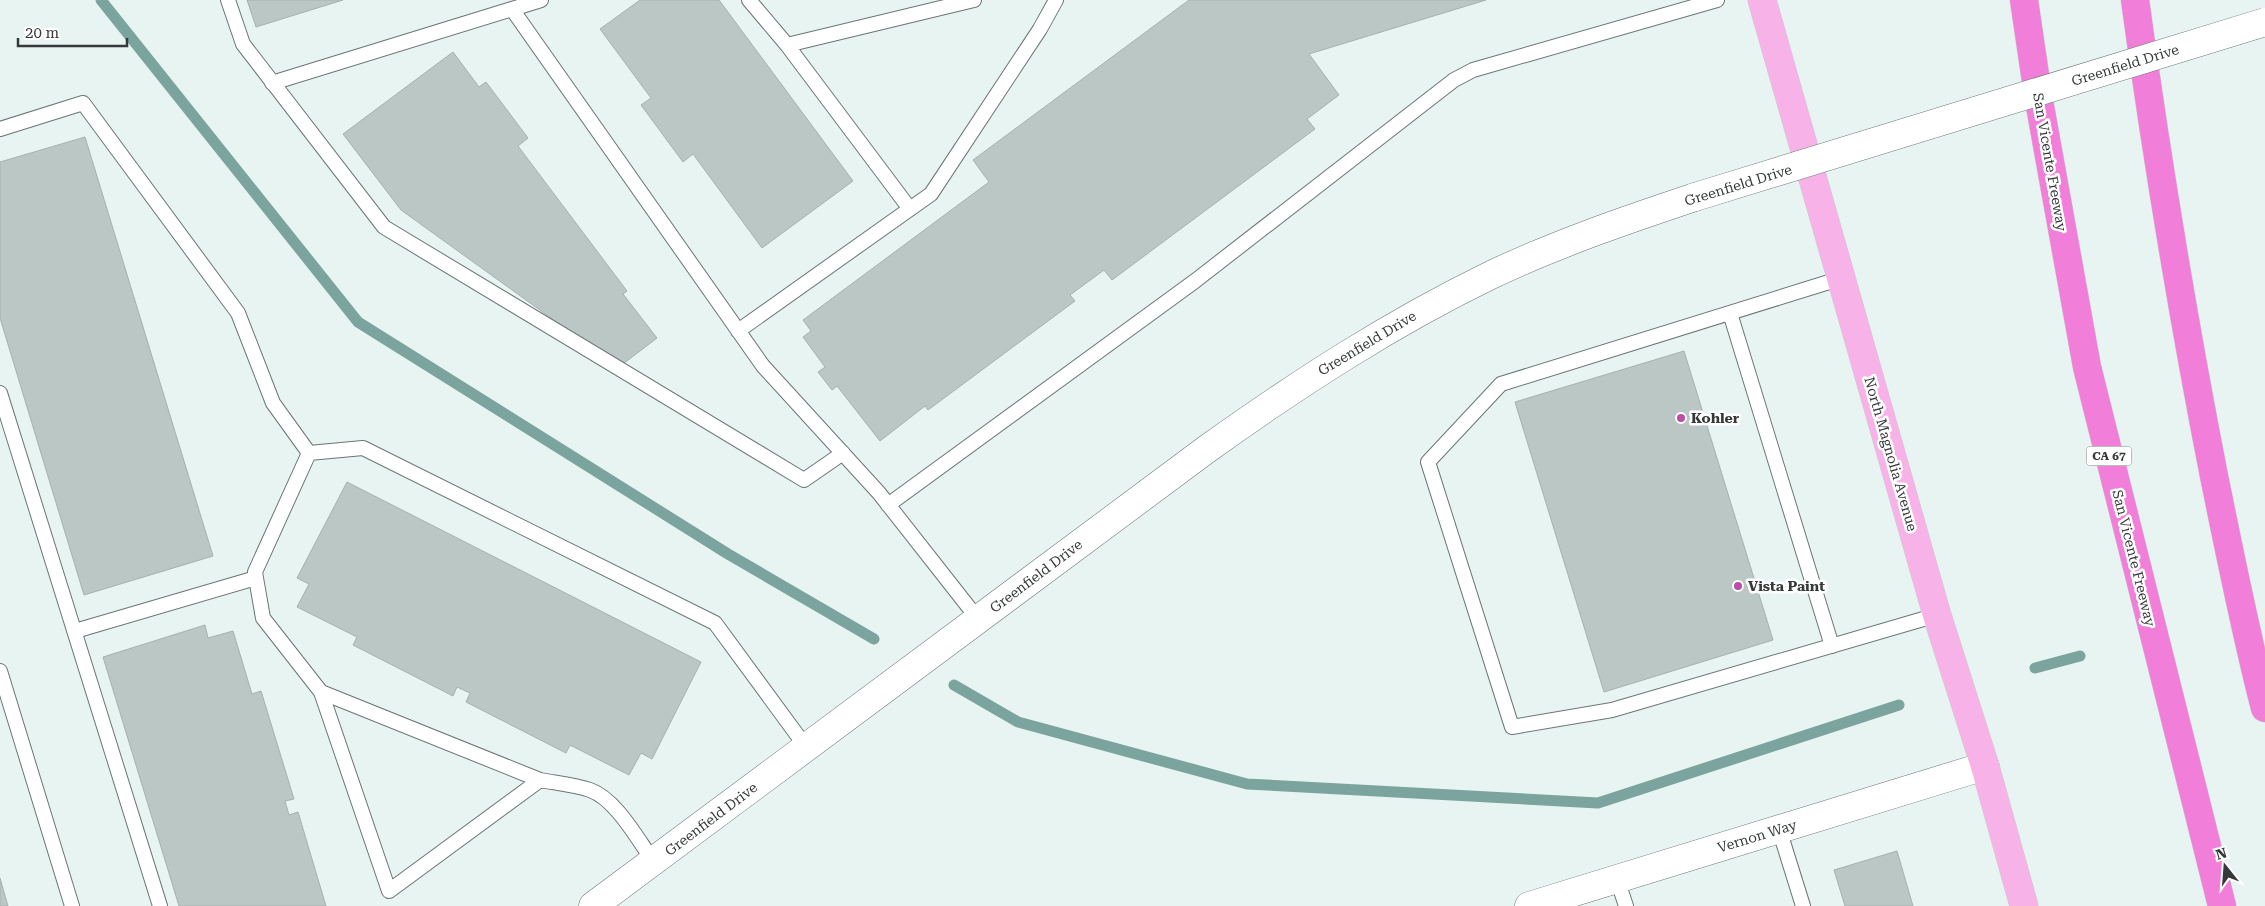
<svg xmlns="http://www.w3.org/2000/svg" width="2265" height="906" font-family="'Roboto Serif',serif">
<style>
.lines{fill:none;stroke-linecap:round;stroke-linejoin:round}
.stream{stroke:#7aa49d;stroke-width:11}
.building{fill:#bbc7c5;stroke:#a5b1af}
.service-casing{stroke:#6b7674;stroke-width:16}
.minor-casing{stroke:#6b7674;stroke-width:29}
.secondary-casing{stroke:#6b7674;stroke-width:29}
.primary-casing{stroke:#cfd0cf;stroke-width:29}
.motorway-casing{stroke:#cfd0cf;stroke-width:29}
.service{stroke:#fff;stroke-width:14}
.minor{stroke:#fff;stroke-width:28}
.secondary{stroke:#fff;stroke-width:28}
.primary{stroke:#f7b2e8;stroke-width:28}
.motorway{stroke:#f17fd9;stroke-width:28}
.secondary-bridge-casing{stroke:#6b7674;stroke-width:29;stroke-linecap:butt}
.secondary-bridge{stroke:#fff;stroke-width:28}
.poi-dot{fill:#bd4ca8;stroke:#fff;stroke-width:2}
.labels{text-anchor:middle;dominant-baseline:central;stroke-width:5;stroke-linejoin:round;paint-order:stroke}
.shield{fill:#fff;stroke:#727574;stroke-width:1}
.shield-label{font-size:12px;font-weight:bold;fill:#353a39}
.street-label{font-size:14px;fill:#353a39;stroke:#fff}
.poi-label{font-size:14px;font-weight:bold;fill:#353a39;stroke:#fff;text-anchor:start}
</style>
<rect width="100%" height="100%" fill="#e7f4f2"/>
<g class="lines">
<path class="stream" d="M101,0l257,322 370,232 146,85
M2035,668l45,-12
M954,685l64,37 229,62 351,19 301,-98"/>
</g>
<path class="building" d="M247,0h96l-87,27z
M640,0h79l134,181 -91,67 -69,-94 -10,8 -42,-57 10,-7 -51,-69z
M1189,0h297l-177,54 30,41 -32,24 8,10 -203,151 -8,-10 -34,25 5,6 -147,109 -3,-4 -45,35 -43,-55 -5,4 -14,-18 7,-5 -22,-30 8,-6 -8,-11 186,-138 -16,-22z
M453,52l26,35 7,-5 42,56 -10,8 109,145 -4,3 34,44 -38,29 -218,-157 -58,-76z
M85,137l128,419 -129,39 -84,-277v-156z
M1684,351l89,289 -169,52 -89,-290z
M347,482l354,180 -49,97 -11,-6 -12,22 -59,-30 -4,8 -100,-51 4,-9 -13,-6 -4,9 -100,-51 4,-8 -60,-30 12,-23 -12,-6z
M205,625l3,13 25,-7 19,63 9,-3 33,108 -9,2 4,14 9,-3 28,94h-147l-76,-249z
M1897,851l16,55h-68l-11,-36z
M0,878l8,28h-8z"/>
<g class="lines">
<defs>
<path id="service" d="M228,0l15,44 141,183 420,253 39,-27
M541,0l-29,9 251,357 116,127 99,126
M749,0l38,45 187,-45
M787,45l123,164
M272,83l240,-74
M0,129l83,-26 155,210 35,90 36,50 -54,119 1,6 7,40 58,74 68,199 151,-111c16,3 35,5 50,10 26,9 48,50 64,72
M1842,278l-341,106 -73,78 84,265 100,-17 325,-95
M1730,313l102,333
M738,331l193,-137 109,-165 16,-29
M0,393l160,513
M309,453l54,-5 352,175 91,124
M888,505l307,-224 259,-201 19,-10 244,-70
M75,631l181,-53
M0,671l72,235
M321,692l219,88
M1779,829l24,77
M1617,879l9,27"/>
<path id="minor" d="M1529,906l456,-140"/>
<path id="secondary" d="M593,906l614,-457c91,-65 183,-125 284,-174 65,-31 135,-55 204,-78"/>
<path id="primary" d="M1762,0l175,615 48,151 39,140"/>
<path id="motorway" d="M2024,0l14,95 49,272 135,539
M2135,0c22,160 48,318 79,476 16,78 31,155 51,232"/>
</defs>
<use href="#service" class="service-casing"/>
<use href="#minor" class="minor-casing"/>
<use href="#secondary" class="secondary-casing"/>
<use href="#primary" class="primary-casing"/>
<use href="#motorway" class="motorway-casing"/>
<use href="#service" class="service"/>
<use href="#minor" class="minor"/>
<use href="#secondary" class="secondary"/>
<use href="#primary" class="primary"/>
<use href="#motorway" class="motorway"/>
<defs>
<path id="secondary-bridge" d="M1695,197l570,-175"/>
</defs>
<use href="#secondary-bridge" class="secondary-bridge-casing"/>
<use href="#secondary-bridge" class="secondary-bridge"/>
</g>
<g class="poi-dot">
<circle cx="1681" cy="418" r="5"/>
<circle cx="1738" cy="586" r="5"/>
</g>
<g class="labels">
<rect class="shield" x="2086.5" y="446.5" width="45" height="19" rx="4"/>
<g class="shield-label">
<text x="2109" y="456">CA 67</text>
</g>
<g class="street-label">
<text transform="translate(2125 65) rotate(-17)">Greenfield Drive</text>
<text transform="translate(2050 162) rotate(80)">San Vicente Freeway</text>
<text transform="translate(1738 185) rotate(-17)">Greenfield Drive</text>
<text transform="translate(1367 343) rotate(-31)">Greenfield Drive</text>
<text transform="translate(1891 454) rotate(74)">North Magnolia Avenue</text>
<text transform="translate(2134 558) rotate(76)">San Vicente Freeway</text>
<text transform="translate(1036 576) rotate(-37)">Greenfield Drive</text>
<text transform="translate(711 819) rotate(-37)">Greenfield Drive</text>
<text transform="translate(1757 836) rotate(-17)">Vernon Way</text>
</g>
<g class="poi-label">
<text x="1691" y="418">Kohler</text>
<text x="1748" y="586">Vista Paint</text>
</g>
</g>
<g transform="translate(2225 866) rotate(343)" stroke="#ffffff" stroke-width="4" paint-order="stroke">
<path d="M0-4L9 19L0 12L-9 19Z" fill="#353a39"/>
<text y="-8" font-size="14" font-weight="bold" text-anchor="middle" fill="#353a39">N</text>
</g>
<path d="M18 38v8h109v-8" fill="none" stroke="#353a39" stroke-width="2.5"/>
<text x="25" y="38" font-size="15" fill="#353a39" stroke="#ffffff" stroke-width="4" paint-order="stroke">20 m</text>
</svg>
